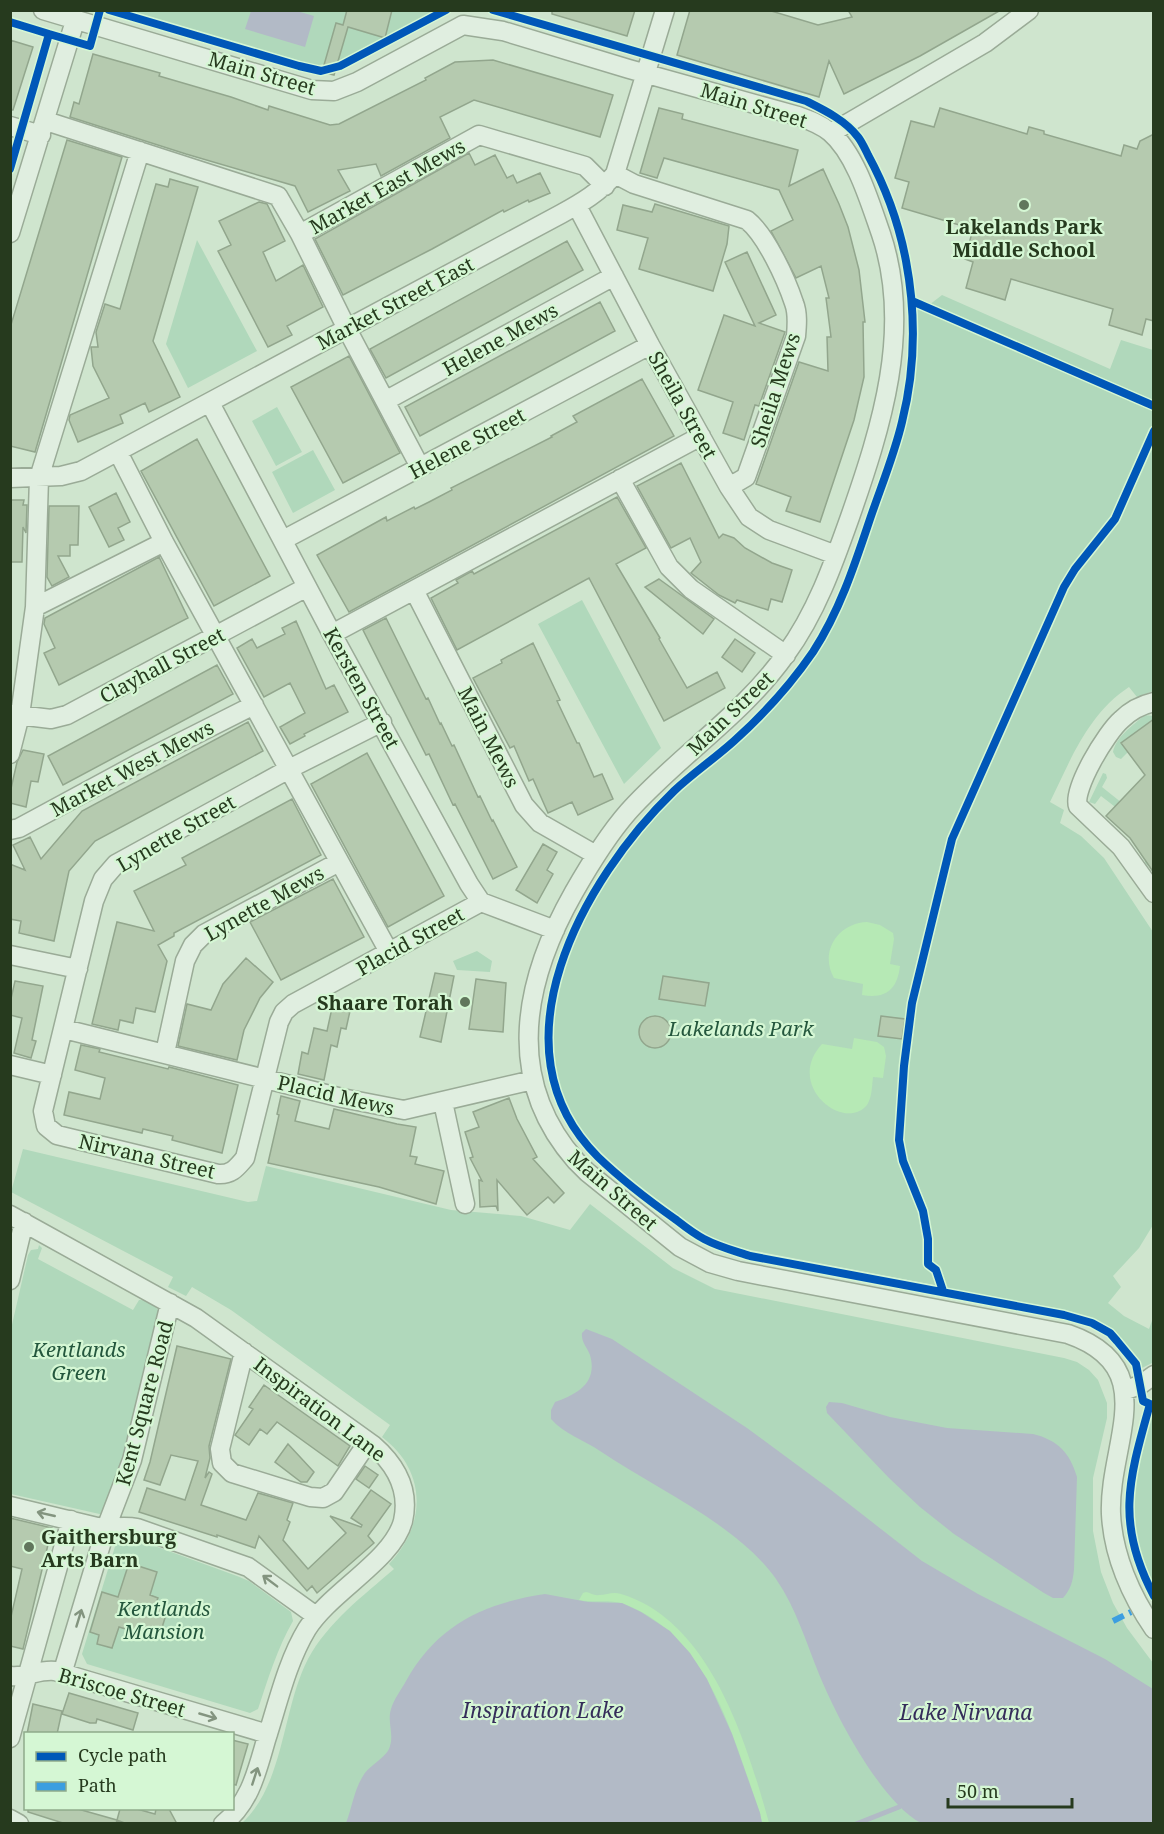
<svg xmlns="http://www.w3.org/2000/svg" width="1164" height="1834" font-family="'Noto Serif',serif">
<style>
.green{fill:#b0d8bb}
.sand{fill:#b6e9b5}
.water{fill:#b2bac6}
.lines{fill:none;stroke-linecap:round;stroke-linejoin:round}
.stream{stroke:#b2bac6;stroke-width:5}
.building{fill:#b5caaf;stroke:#92a68d;stroke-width:1.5}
.minor-casing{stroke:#9aab97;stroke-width:21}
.minor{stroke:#e0eee0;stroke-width:18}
.quiet{stroke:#3c9ee0;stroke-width:6;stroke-dasharray:12 6;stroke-linecap:butt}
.cycleway-casing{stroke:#d5f7d4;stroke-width:11}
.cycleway{stroke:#0057b8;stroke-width:8}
.oneway{stroke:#83947f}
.poi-dot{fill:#61765c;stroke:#d5f7d4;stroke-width:2}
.labels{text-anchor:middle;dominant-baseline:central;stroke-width:4.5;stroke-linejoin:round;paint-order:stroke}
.street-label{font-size:20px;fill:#263a1e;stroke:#d5f7d4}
.poi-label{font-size:20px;font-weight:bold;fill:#263a1e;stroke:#d5f7d4}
.park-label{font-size:20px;font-style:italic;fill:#24573d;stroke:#d5f7d4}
.water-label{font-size:21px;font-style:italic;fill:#352d5a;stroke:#d5f7d4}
</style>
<rect width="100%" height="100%" fill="#cfe5ce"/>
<path class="green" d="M432,10l1,2c-34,18 -90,58 -128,53l-186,-54z
M197,240l60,111 -69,37 -22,-44z
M942,295l168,74 11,-29 32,10v341l-16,6 -8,-10c-41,27 -58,72 -79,115l14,8 -4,13 21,13 23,22 49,74v293l-14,23 -26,28 8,11 -13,16 16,13 25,13 4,-11 1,44 -14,7v-6c-19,-24 -32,-37 -61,-48l-133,-26 -1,-2 -200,-38c-9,-2 -19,-4 -28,-7 -17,-8 -33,-21 -48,-32 -29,-21 -60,-43 -82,-72 -19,-25 -32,-54 -35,-84 -10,-83 57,-189 112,-246 28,-30 60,-55 90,-82 22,-20 41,-45 58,-71 28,-42 44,-89 61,-137 24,-71 46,-135 42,-213l9,4z
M277,407l25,45 -26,14 -24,-45z
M313,450l22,40 -42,23 -21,-41z
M582,600l79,148 -37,36 -86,-160z
M1145,715l8,1 1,21 -25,14 -8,8 -5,-2 -3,-5c3,-15 20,-27 32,-37z
M1103,773l3,1 1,4 -5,9 30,24 20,54 -4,1 -3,-3v-7l-22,-43 -22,-17 -6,8 -6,-2z
M477,951l15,10 -2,11 -33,-2 -4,-9z
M23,1149l225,53 9,-1 9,-35 185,44 70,6 49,14 20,-26 83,64 42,21 349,69 13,4 12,8 9,10 9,23v15l-14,60v53l8,41 12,31 14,25 26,35v160h-911c43,-40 40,-114 66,-164 20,-37 55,-63 86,-90l-5,-5c38,-40 38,-93 -7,-127l8,-12 -159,-115 -39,-23 -6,9 -18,-9 5,-10 -162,-85z
M39,1245l3,3 -4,11 95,51 6,-10c9,-1 18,6 21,14l-37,163 -19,38 -93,-21v-165l17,-74 3,-5 7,-1z
M1153,1405v182c-33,-62 -17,-119 0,-182z
M117,1540l24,1 96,35 12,5 42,31 2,9c-16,28 -25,58 -35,88l-8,4 -163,-49 -5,-10z"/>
<path class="sand" d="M867,922l13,3 13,8 1,6 -4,25 10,2c-3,24 -14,33 -38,29l1,-11 -29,-6c-15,-26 4,-55 33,-56z
M854,1038l23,4 7,5 2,9 -3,22 -10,-1c-1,8 -1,21 -6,28 -23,28 -83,-20 -45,-61l30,5z
M586,1592c5,1 8,4 13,3 8,0 14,-4 22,-1 90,27 126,150 148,229h-7l-2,-10c-27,-76 -51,-177 -136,-209 -14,-5 -30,-1 -45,-4l4,-7z"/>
<path class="water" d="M251,11h46l17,5 -9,31 -60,-18z
M586,1329l26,10 135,89 84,62 91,71 56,33 127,65 48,30v134h-232c-40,-21 -85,-107 -102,-149 -13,-32 -23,-66 -43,-95 -39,-55 -120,-90 -176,-128 -16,-11 -36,-17 -49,-32v-9l4,-8c22,-8 43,-19 35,-47 -3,-8 -9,-13 -8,-22z
M829,1402l13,1 48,14 57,11 86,6c25,6 37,19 44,43l-3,92c-1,12 -3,20 -11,29h-10l-9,-5 -90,-59 -34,-27 -31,-29 -42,-44 -20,-21 -1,-6z
M545,1594l43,8 34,1 19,9 29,19 20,22 17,26 25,55 28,79 2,10h-416c6,-15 8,-33 17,-47 7,-12 24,-18 27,-30 4,-13 -3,-24 1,-37 3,-10 10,-19 15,-28 31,-56 78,-78 139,-87z"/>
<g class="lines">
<path class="stream" d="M856,1824l43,-17"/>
</g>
<path class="building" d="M347,10h45l-7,28 -37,-11 -14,48 -12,-3 14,-49 7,2z
M552,10h83l-8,26 -75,-22z
M690,10h78l50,15 34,-8 -4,-7h153l-81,46 -76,38 -15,-33 -10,36 -142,-42z
M10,40l23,7 -20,63h-3z
M93,54l67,19 -1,3 72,21 37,13 1,-4 61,19 9,-1 87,-44 -1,-2 30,-16 38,-2 120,35 -13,42 -126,-37 -34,17 10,21 -69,38 -5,-12 -38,6 12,21 -42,21 -13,-26 -109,-32 -116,-37 4,-15 5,2z
M659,108l24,6 -1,5 116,31 -9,36 34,-17 16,35 9,23 11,43 6,52h-2l1,55 -10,43 -34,102 -34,-11 5,-14 -35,-13 43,-122 29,9 -1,-34h4l-5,-39h3l-8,-32 -25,12 -25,-47 22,-11 -14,-30 -115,-32 -7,20 -17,-5z
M940,108l87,26 2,-7 15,4v3l77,22 3,-11 13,4 3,-8 14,-7v187l-8,-2 -4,16 -33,-10 4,-16 -102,-30 -6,21 -39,-12 7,-26 -8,-3 8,-30 -71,-21 7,-26 -14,-4 16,-57 23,6z
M67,140l55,17 -87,295 -25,-6v-118z
M469,153l6,12 20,-10 12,23 6,-3 4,8 23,-10 10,20 -21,9 -1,-2 -24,12 -1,-2 -71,39 -89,46 -28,-56z
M170,179l28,8 -45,154 27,56 -31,15 -4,-9 -25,12 3,8 -45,19 -9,-22 1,-5 39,-17 -16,-32 -2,-19h7l-2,-15 9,-28 15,5 36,-125 12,3z
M259,202l8,2 18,37 -22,11 13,29 27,-16 20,42 -36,19 5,9 -24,12 -50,-96 13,-6 -12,-24z
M655,204l74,22 -2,18 -14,47 -74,-22 9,-31 -31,-8 6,-25 29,7z
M567,241l16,29 -197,108 -16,-29z
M747,252l29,63 -17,8 26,9 -26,74 -4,-1 -11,35 -21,-7 10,-31 -35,-12 26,-75 31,11 -30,-64z
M600,302l15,29 -195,105 -15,-29z
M349,356l51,97 -57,30 -52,-96z
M642,379l32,57 -325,176 -32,-57 69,-38 1,4 27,-14 1,2 14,-7 23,-12 -1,-2 101,-51 -1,-1 26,-14 -4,-6z
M197,439l73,137 -56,30 -73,-135z
M681,463l38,75 4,-4 11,4 11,10 27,15 20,7 -10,32 -11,-3 -3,11 -31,-10 -2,3 -16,-8 -28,-22 10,-11 -11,-24 -19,10 -34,-62z
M116,493l14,29 -12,6 6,12 -15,7 -20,-40z
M617,497l29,51 -30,16 44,74 -1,1 28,49 30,-16 8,16 -61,33 -75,-143 -132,72 -26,-52 27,-15 -2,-3 16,-9 2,3z
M10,500h14l-1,5h4l-1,28 -3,-6 -1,35h-12z
M49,506h30l-1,39h-8v11h-12l11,21 -17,9 -5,-9z
M159,557l29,61 -129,67 -15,-32 11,-5 -11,-24 1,-6z
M659,579l55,40 -11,15 -58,-47z
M386,618l40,81 2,-1 12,26 1,-1 11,23 2,-1 24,52 2,-1 12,25 1,-1 24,47 -24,12 -38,-75 -2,1 -24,-51 -3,1 -63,-125z
M296,621l30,68 8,-4 14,27 -44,22 1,2 -15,8 -10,-17 25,-14 -15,-30 -26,14 -27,-49 15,-9 5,9 28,-14 -3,-6z
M735,639l20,14 -13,19 -20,-15z
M533,643l27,57 -3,1 20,42h2l15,34 8,-3 11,25 -35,16 -6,-13 -24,11 -15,-34 -4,2 -15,-35 -4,2 -37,-70 29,-15 -1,-3z
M217,665l16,29 -170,91 -15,-29z
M1154,719v154l-24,-35 -24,-22 39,-41 -24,-32z
M248,722l15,29 -168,90 -26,30 -15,70 -35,-8 2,-12 -11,-2v-55l15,6 -12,-25 17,-8 11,22 41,-48z
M23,750l21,4 -6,28 -7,-1 -5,26 -16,-4v-10l7,-31z
M367,753l77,143 -56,31 -77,-143z
M292,799l29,56 -147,78v3l-16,9 9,16 -12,51 -19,-4 -3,15 -13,-3 -2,10 -26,-6 25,-102 37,9 -20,-40 52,-26 -4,-7z
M543,844l14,8 -10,18 6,4 -16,29 -21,-13z
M333,879l31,58 -83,43 -31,-58z
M246,958l27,24 -13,16 -16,32 -7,30 -59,-14 9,-42 24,6 12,-26z
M435,973l19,3 -13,66 -21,-5z
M663,976l46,7 -4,23 -46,-7z
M476,979l30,4 -3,49 -34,-3z
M15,981l28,5 -11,54 4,1 -5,17 -17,-5 8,-35 -12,-3v-12z
M332,1008l18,3 -4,18 -5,-1 -4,19 -6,-2 -7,35 -26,-6 4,-22 6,2 6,-26 13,3z
M639 1032a16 16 0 1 1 32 0a16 16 0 1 1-32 0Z
M881,1016l24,3 -3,20 -24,-3z
M81,1045l19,4 -1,3 69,17 1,-2 69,18 -16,68 -50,-13 1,-4 -30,-7 -1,4 -78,-18 5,-23 31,7 5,-21 -30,-8z
M281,1096l19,5 -5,20 34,8 5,-20 63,15 19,3 -6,29 7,1 -2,7 29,7 -8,33 -57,-17 -111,-24 11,-48 -2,-1z
M509,1098l8,21 20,38 -4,2 31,34 -10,10 -6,-6 -21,18 -30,-35 1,31 -2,-5 -16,1 -1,-27 3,1 -12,-23 3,-1 -8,-25 14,-5 -6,-15z
M177,1346l54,13 -22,87 1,12 -5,20 4,-6 3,2 -11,31 45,15 12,-27 35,10 -6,17 3,2 -7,18 25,29 38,-36 -16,-17 31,11 1,-2 -11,-7 20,-28 20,14 -23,32 6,7 -57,50 -5,-7 -5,5 -48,-55 -4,12 -38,-13v2l-78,-25 8,-24 38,12 13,-39 -27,-6 -11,30 -16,-5 6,-18z
M264,1385l86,61 -12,20 -61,-44 -10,12 -7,-5 -11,16 -14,-10 18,-26 -4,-2z
M288,1444l26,28 -7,10h-6l-26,-20z
M365,1466l13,9 -9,13 -13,-9z
M10,1518l42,10 -29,121 -13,-3v-25l12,-52 -12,-3z
M129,1563l28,9 -7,23 8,3 -3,7 13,3 -7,23 -12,-4 -3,8 -27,-8 -7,21 -15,-4 2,-9 -9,-3 12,-40 16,5z
M69,1693l69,20 -5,17 -36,-11 -1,4h-6l-28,-9z
M33,1704l29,7 -5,23h-30z
M232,1740l16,4 -12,41 -4,-1z
M28,1809h50l39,11 3,-11h17l18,5 1,-5h13l8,15h-50l-10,-4 -1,4h-50l-38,-12z"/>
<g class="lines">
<defs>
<path id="minor" d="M43,10l269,80 22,1 23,-9 106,-57 40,6 126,38 169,47c11,4 22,8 32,16 26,22 40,71 51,102 32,95 0,194 -31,283 -17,48 -34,96 -64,137 -44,62 -108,102 -158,158 -21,24 -38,52 -54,80 -50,88 -71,186 2,269l11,11 93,75 30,16 28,8 330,63c96,33 40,109 43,180 2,41 20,82 43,115
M46,121l232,75 22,38 47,95 73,138
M10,126l31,9
M831,133l154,-90 44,-33
M615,174l19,10 113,36c19,15 39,59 47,83 4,10 3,22 2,33l-50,141 -17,10
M577,206l73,139 79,142 20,30 20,13 67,25
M10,233l65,-212
M300,234l179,-99 106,31 20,20
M385,401l229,-125
M210,403l122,231 137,250 12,18 74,28
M118,452l46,90 225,410
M10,478l51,-2 20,-5 480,-257c20,-11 39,-22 54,-40l50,-164
M620,479l49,88 22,22 95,66
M283,540l367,-195
M414,590l110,215 16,18 56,32
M35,607l129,-65
M332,634l369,-198
M1154,702c-13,3 -24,9 -33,18 -14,12 -49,69 -43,86l43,41 33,46
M10,714l41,5 16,-4 240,-128
M382,722l-93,47 -173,95 -13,15 -9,22 -51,210 3,15 11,9 161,39c14,1 19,-7 27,-16l34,-136 5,-10 9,-8 188,-102
M10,754l10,-39 15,-108 4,-129 101,-327
M10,830l9,-2 122,-66 113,-57
M10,955l68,14
M64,1029l278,69 62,12 129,-30
M165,1053l20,-92 8,-16 11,-11 135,-72
M10,1065l42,10
M443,1102l22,102
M10,1215l186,103 177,127c23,20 37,45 30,76 -10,39 -73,71 -96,108 -20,33 -29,74 -41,111 -9,31 -16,63 -43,84
M10,1280l14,-58
M244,1352l-24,97 2,14 10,10 78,24 13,1 11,-6 34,-50
M1126,1390l14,-5 14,-10
M10,1506l87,21c14,2 26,-2 40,1l111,39 68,49
M62,1674l44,-146 26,-68 38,-157
M10,1676c16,2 29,-7 45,-5l213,63
M10,1738l61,-218
M10,1819l9,5"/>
</defs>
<use href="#minor" class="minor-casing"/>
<use href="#minor" class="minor"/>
<path class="quiet" d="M1113,1621l18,-9"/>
<defs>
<path id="cycleway" d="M109,10l190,56 22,5 19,-5 106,-56
M493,10l313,91c18,9 39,19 52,36 4,5 7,12 10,18 18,33 31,69 38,106 10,53 9,109 -4,161 -8,34 -22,67 -33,100 -15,45 -30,90 -56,130 -22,32 -50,63 -79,89 -20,18 -41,32 -60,50 -91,88 -186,257 -76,366 24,23 50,43 77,62 9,7 19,15 29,20 15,8 31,12 46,17l314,59 28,8 18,10 7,8 19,23 7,37 7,3c-21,75 -35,119 4,192
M10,22l39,12 -39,135
M49,34l41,12 10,-36
M912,301l242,105
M943,1291l-7,-21 -8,-6v-25l-5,-28 -20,-50 -4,-21 5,-74 8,-63 40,-164 112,-252 11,-18 40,-50 39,-88"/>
</defs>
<use href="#cycleway" class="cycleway-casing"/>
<use href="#cycleway" class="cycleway"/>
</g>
<defs><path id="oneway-shaft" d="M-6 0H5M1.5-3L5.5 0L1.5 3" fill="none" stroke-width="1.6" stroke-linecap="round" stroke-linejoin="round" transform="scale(1.5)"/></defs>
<g class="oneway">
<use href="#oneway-shaft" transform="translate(46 1514) rotate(-167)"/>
<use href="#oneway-shaft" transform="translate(270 1581) rotate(-143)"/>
<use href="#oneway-shaft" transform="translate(79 1618) rotate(-73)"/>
<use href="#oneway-shaft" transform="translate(208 1716) rotate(16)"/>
<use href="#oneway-shaft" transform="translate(255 1776) rotate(-72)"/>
</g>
<g class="poi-dot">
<circle cx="1024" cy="205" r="6"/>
<circle cx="465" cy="1002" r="6"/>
<circle cx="29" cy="1547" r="6"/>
</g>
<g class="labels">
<g class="street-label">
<text transform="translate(262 73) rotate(16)">Main Street</text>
<text transform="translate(754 105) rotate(17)">Main Street</text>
<text transform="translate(387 186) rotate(-29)">Market East Mews</text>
<text transform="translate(395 303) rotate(-28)">Market Street East</text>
<text transform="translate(500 339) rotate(-29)">Helene Mews</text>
<text transform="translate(775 390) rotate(-72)">Sheila Mews</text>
<text transform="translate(683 405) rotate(61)">Sheila Street</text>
<text transform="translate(467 443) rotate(-28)">Helene Street</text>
<text transform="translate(162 665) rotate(-28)">Clayhall Street</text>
<text transform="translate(362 688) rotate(61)">Kersten Street</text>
<text transform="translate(730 713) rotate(-44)">Main Street</text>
<text transform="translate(489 737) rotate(63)">Main Mews</text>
<text transform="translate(132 768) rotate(-28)">Market West Mews</text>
<text transform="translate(176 833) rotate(-30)">Lynette Street</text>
<text transform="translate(264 903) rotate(-29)">Lynette Mews</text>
<text transform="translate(410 941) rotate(-29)">Placid Street</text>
<text transform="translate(336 1095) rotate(13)">Placid Mews</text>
<text transform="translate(147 1156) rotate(13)">Nirvana Street</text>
<text transform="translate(613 1190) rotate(41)">Main Street</text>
<text transform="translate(144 1403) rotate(-75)">Kent Square Road</text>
<text transform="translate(320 1409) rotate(37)">Inspiration Lane</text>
<text transform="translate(122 1692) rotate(16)">Briscoe Street</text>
</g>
<g class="poi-label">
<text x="1024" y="226">Lakelands Park<tspan x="1024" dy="23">Middle School</tspan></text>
<text x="453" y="1002" text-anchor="end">Shaare Torah</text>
<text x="41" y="1536" text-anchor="start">Gaithersburg<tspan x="41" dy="23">Arts Barn</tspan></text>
</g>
<g class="park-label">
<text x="741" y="1028">Lakelands Park</text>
<text x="79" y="1349">Kentlands<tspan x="79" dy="23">Green</tspan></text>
<text x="164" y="1608">Kentlands<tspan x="164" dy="23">Mansion</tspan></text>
</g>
<g class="water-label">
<text x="543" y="1710">Inspiration Lake</text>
<text x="966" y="1712">Lake Nirvana</text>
</g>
</g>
<rect width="1164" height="1834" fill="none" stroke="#263a1e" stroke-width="24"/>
<rect x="24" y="1732" width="210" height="78" fill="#d5f7d4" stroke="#8fab8b" stroke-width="1.5"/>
<rect x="36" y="1752" width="30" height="9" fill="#0057b8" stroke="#8fab8b" stroke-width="1.5"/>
<text x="78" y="1762" font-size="18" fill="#263a1e">Cycle path</text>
<rect x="36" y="1782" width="30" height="9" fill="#3c9ee0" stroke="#8fab8b" stroke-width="1.5"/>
<text x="78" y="1792" font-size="18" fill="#263a1e">Path</text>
<path d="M948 1798v9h124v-9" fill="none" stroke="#263a1e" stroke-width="3"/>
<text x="957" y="1798" font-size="18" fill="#263a1e" stroke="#d5f7d4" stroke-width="4.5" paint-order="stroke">50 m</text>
</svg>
